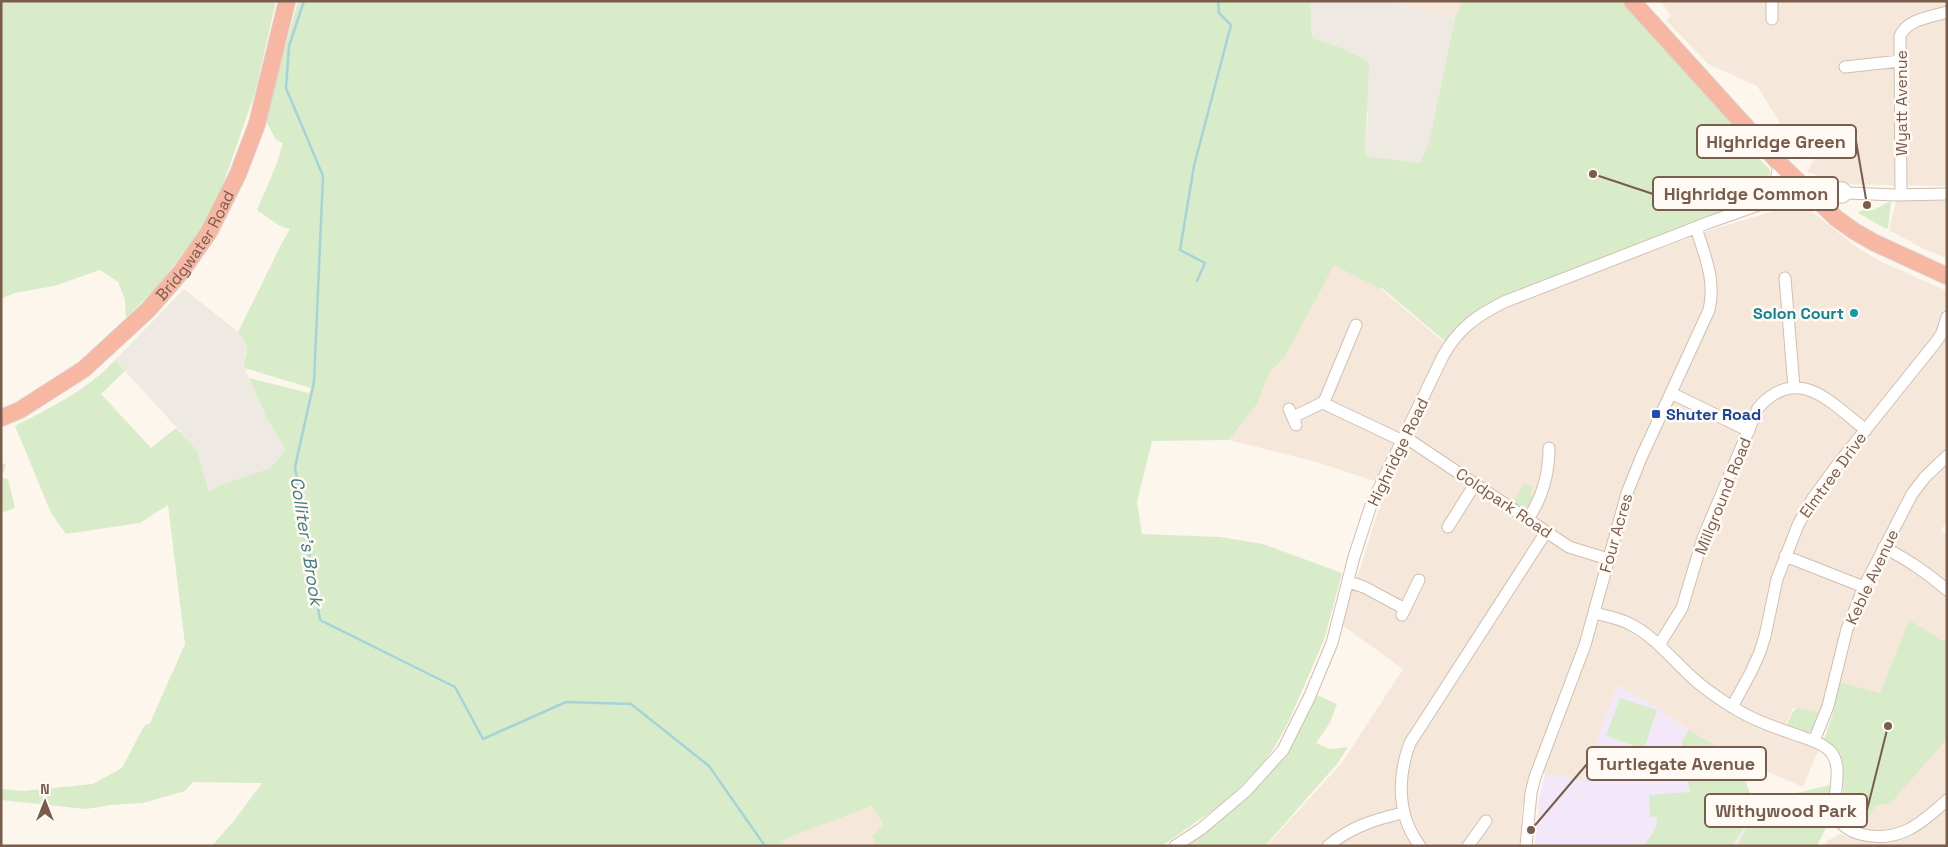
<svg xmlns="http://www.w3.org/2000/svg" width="1948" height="847" font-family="'Space Grotesk',sans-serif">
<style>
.residential{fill:#f5e8da}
.industrial{fill:#efe9e4}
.education{fill:#f3e8fa}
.green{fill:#d8ecc9}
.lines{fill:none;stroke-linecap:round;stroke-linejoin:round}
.stream{stroke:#a5d3da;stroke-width:2.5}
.minor-casing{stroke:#d1beb0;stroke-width:13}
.highway-casing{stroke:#dad1cd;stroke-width:18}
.minor{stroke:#fff;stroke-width:11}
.highway{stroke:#f7b7a3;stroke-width:16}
.culture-dot{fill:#0f9aa8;stroke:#fffaf3;stroke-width:2}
.transit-dot{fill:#1a4fb4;stroke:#fffaf3;stroke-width:2}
.labels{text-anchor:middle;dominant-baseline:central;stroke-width:5;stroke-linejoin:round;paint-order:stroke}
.street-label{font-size:16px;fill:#7a5c4d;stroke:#fffaf3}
.culture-label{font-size:16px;font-weight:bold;fill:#0d838f;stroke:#fffaf3;text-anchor:end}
.transit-label{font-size:16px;font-weight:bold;fill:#164399;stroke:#fffaf3;text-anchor:start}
.water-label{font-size:18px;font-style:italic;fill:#437c86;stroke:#fffaf3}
.leader{fill:none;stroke:#7a5c4d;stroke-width:2}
.callout-dot{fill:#7a5c4d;stroke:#fffaf3;stroke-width:2}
.callout{fill:#fffaf3;stroke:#7a5c4d;stroke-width:2}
.callout-label{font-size:18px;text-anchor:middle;font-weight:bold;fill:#7a5c4d}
</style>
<rect width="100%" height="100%" fill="#fdf6ec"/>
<path class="residential" d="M1400,1h62l-7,17 -56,-12z
M1661,1h286v185l-117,-2 -1,-8 -8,1 -14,-5 13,-23 -10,-7 -8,11 -9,-9 -36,-58 -49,-22 -42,-44 5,-4z
M1896,201h51v57l-23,-9 -35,-19z
M1801,203l57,45 24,14 65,29v230l-6,9 6,6v101l-67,56 -41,-11 -18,31 -28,-5 -13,29 39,12 -16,38 -61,-26 -55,-32 -30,-21 -39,-22 -35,94 -53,-8 -8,38 -2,36h-254l75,-82 62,-95 -64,-46 22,-57 19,-61 10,-19 -77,-25 -84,-21 28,-36 13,-32 15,-15 49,-93 47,25 72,61 9,-14 20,-18 21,-11 207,-77z
M1947,739v107h-123l3,-5 13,-7 19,7 4,-12 13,-24z
M872,806l11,19 -11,11 4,10h-89l-7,-5z"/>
<path class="industrial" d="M1309,1h91l-1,5 56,12 -26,124 -9,21 -55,-7 3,-43 -26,-65 -30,-10z
M184,289l54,43 6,8 3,10 -4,15 24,54 19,31 -16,18 -50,17 -11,7 -12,-42 -82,-90z"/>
<path class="education" d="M1617,686l40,22 30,21 55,32 5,25 9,19 -2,6 -17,35h-202l4,-47 6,-25 38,6z"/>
<path class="green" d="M1,1h275l-21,92 -33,94 -22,44 -42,55 -32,32 -1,-18 -7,-18 -18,-12 -46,16 -39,7 -14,6z
M298,1h1012l2,37 30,10 27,14 -4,94 55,7 9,-21 26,-124 7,-17h163l128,145 -3,3 20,21c-1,9 -3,16 -10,22l-33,15 1,4 -224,86 -58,45 -64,-54 -1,1 -47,-24 -49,92 -15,15 -13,32 -28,36 -77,1 -15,61 5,32 78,3 43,7 79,29 -18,67 -36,83 -13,23 -14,20 -35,35 -64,45h-286l-4,-10 11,-11 -11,-19 -92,35 7,5h-575l24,-28 26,-35 -69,-1 -8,9 -42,12 -32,2 -25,4 -85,-9v-11l23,2 69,-7 29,-16 22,-42 6,-3 35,-79 -17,-139 -28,18 -74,11 -15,-21 -36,-87c35,-18 74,-37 100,-66l10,11 -24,23 50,54 25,-20 21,22 12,42 11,-7 50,-17 16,-18 -19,-31 -18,-41 60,15 2,-5 -67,-20c-1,-7 2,-10 3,-17 0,-7 -5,-14 -9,-19l44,-89 8,-14 -10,-3 -23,-16 20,-47 6,-20 -7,-3 -11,-21z
M1891,201l-3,27 -2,1 -28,-16 4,-3h11z
M6,463l-4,15 6,1 7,29 -14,5v-48z
M1524,483l9,3 -3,9 5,2 -9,15 -13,-9z
M1909,620l34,21 4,-4v102l-57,65 -14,1 -13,24c-35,-12 -15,-29 -21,-55 -2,-11 -12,-24 -18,-34l9,-27 6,-31 41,11z
M1315,694l22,10 -7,19 -14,20 13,6 19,-2 -11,17 -72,82h-81c56,-35 110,-87 131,-152z
M1620,698l37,12 -13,39 -38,-13z
M1797,708l24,5 -8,18 -7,2 -20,-7 6,-13z
M1689,730l53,31 5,25 9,19 -1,6 33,-16 42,-10 -1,37 -12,24h-80l12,-25 -17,25h-89c8,-9 14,-17 14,-29h-7l-1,-22 41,-3 -7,-31 -1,-21z"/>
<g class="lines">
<path class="stream" d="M304,1l-15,45 -3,42 37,88 -9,206 -19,85 25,153 135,67 28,52 83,-37 65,2 78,62 56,80
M1197,281l8,-18 -25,-13 14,-84 37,-141 -12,-12 -1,-12"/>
<defs>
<path id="minor" d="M1772,19v-18
M1845,67l55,-6
M1818,193l3,-6 22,1 5,5
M1901,195l-1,-159c7,-17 31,-19 47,-24
M1766,198l10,-16 3,-19
M1766,202c15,1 29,-3 42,-10
M1785,278l9,109
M1356,325l-32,77 3,3 76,36
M1671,393l78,38
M1289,409l7,16
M1293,417l31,-15
M1405,437l164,110 39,12
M1528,519c14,-21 21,-45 21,-71
M1448,527l27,-43
M1884,547c23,13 43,25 63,43
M1785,556l79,31
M1349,582l15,5 41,22
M1594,613c12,3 25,5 36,11 26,13 44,38 66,57 13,11 28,21 43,30 17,10 34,16 52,22 13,5 28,8 38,17 17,16 1,47 8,66 4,10 13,15 23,18 38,10 61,-10 87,-34
M1402,615l17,-35
M1659,645l23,-37 21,-70 55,-130c40,-45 73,-5 108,22
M1732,707l19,-35 9,-20 5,-16 12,-57 21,-54 15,-27 25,-34 98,-122 6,-9 5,-16
M1814,741l14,-35 19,-77 17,-42 48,-93 13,-17 22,-21
M1175,846l26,-17 45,-38 37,-41 26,-52 23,-55 22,-86 17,-52 72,-149c15,-27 33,-40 61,-54l206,-80 51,-18 14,-9 13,-4 9,-2 21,4 6,4h19l5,-4 47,2 52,-1
M1328,846c22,-19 48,-27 75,-33
M1420,846c-23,-30 -23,-69 -10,-103l136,-211
M1468,846l18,-25
M1526,846l5,-53 4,-16 50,-132 42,-152 14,-35 68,-148c7,-29 -4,-54 -13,-82"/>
<g id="highway">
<path d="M1632,1l147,162 57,55 18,13 21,12 72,33"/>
<path id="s1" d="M1,418l19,-8 64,-41 64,-59 33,-38 28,-40 29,-58 19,-50 30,-123"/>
</g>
</defs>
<use href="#minor" class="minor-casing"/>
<use href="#highway" class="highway-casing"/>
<use href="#minor" class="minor"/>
<use href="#highway" class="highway"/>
</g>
<circle class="culture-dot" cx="1854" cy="313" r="5"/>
<rect class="transit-dot" x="1651" y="409" width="10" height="10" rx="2.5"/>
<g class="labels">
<g class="street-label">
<text transform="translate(1901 103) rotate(-90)">Wyatt Avenue</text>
<text stroke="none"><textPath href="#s1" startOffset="264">Bridgwater Road</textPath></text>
<text transform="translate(1398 452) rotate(-64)">Highridge Road</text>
<text transform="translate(1833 475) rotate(-54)">Elmtree Drive</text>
<text transform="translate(1723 496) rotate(-68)">Millground Road</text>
<text transform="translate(1504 503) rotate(34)">Coldpark Road</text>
<text transform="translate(1616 533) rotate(-74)">Four Acres</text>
<text transform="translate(1872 577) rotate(-65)">Keble Avenue</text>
</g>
<g class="culture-label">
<text x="1844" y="313">Solon Court</text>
</g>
<g class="transit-label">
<text x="1666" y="414">Shuter Road</text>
</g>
<g class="water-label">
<text transform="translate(307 541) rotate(81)">Colliter's Brook</text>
</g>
</g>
<path class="leader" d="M1867 205L1856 141M1593 174L1653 194M1531 830L1587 764M1888 726L1867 810"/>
<g class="callout-dot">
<circle cx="1867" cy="205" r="5"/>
<circle cx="1593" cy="174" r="5"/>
<circle cx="1531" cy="830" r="5"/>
<circle cx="1888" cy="726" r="5"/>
</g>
<g class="callout">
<rect x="1697" y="125" width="159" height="33" rx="5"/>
<rect x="1653" y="177" width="185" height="33" rx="5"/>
<rect x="1587" y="747" width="179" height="33" rx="5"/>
<rect x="1705" y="794" width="162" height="33" rx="5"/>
</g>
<g class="callout-label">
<text x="1776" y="148">Highridge Green</text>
<text x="1746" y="200">Highridge Common</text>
<text x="1676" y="770">Turtlegate Avenue</text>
<text x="1786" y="817">Withywood Park</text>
</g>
<rect width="1948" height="847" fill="none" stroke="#7a5c4d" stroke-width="5"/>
<g transform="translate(45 802)" stroke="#fffaf3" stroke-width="4" paint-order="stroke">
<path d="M0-4L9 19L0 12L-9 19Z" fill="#7a5c4d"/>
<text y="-8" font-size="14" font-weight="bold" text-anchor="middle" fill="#7a5c4d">N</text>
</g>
</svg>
